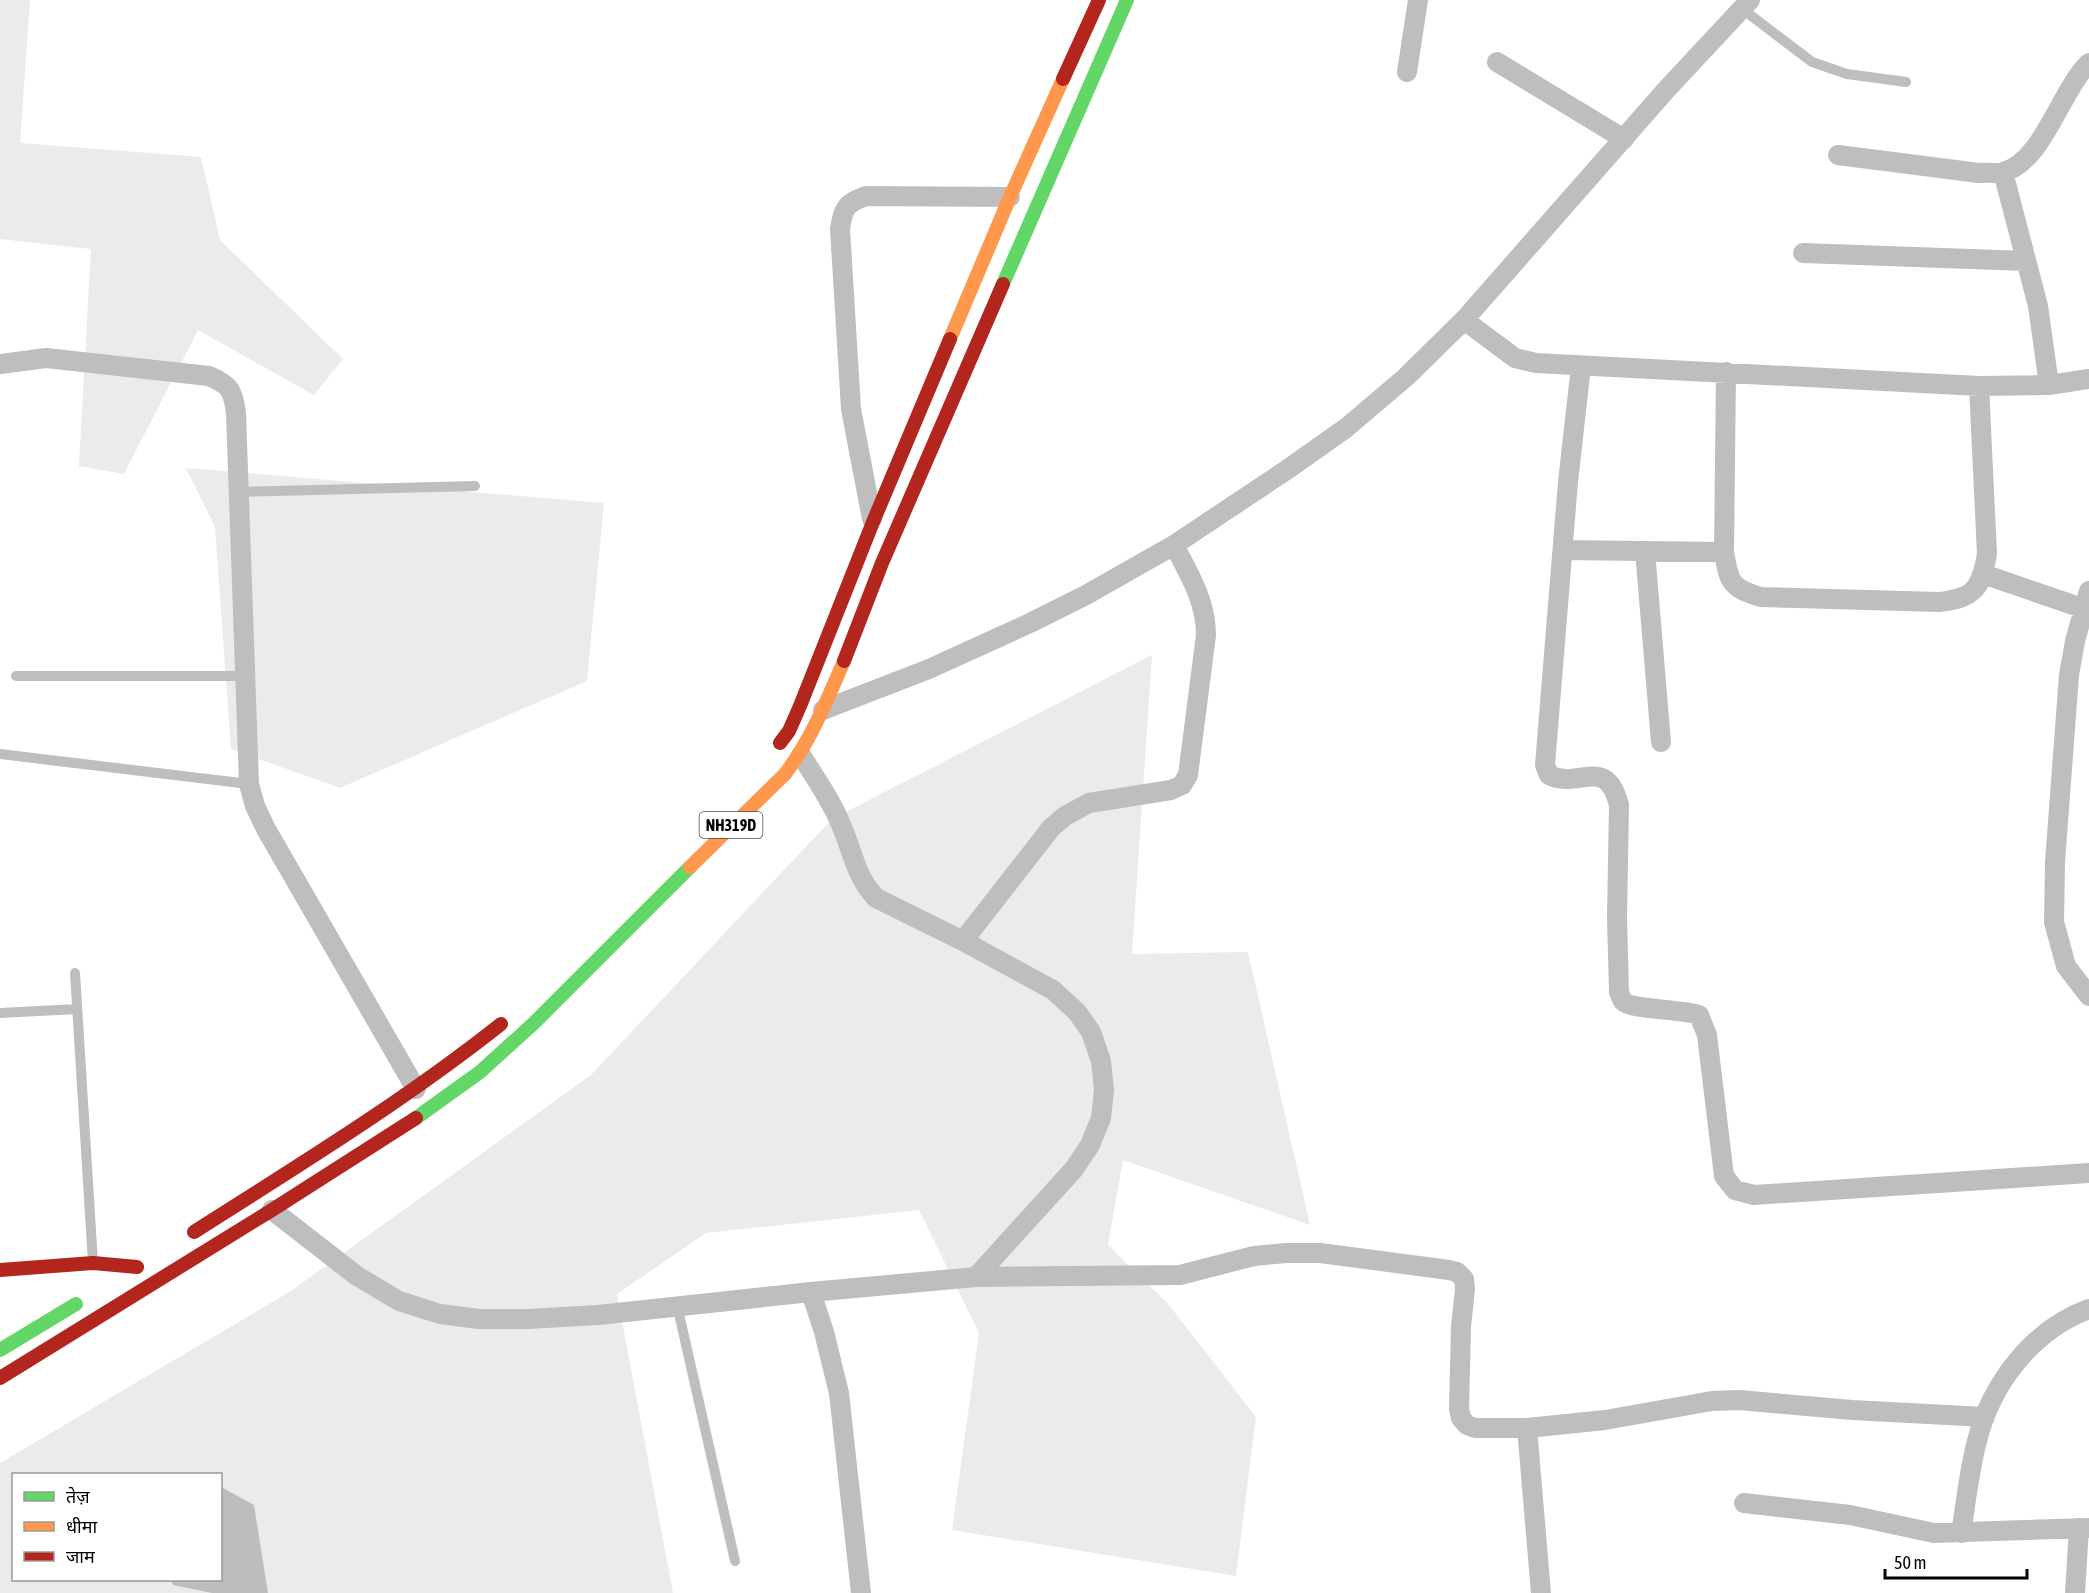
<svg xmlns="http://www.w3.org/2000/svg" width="2089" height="1593" font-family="'Asap Condensed','Noto Sans Devanagari',sans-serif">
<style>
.green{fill:#ebebeb;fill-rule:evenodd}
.water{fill:#bdbdbd}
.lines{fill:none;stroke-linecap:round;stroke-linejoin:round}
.lane{stroke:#bebebe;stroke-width:10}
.street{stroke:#bebebe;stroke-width:20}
.fast{stroke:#63d668;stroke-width:14}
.slow{stroke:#ff974d;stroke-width:14}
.jam{stroke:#b3261e;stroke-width:14}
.labels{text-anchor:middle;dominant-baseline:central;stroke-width:5;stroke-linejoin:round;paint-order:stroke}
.shield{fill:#fff;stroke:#4c4c4c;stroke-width:1.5}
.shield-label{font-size:16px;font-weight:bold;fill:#000}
</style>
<rect width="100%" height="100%" fill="#fff"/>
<path class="green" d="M0,0h30l-10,143 181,14 19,83 123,119 -29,36 -116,-65 -74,144 -45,-8 12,-217 -91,-10z
M186,468l418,35 -17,178 -247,107 -109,-39 -16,-222z
M1152,655l-20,299 116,-2 62,273 -187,-65 -15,85 61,60 87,112 -20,159 -284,-46 27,-197 -60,-123 -213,23 -89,61 56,299h-673v-130l291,-172 300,-216 241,-256zM14,1474h206v106h-206z"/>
<path class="water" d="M221,1487l33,18 14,88h-56l-39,-8 -2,-5h49z"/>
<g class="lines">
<path class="lane" d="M1741,8l71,54 35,12 59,8
M238,492l237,-6
M16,676h228
M0,754l249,30
M75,973l18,290
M0,1013l77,-4
M677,1305l58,256"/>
<path class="street" d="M1497,62l127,77
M1407,72l11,-72
M1838,155l141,18c8,-1 17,1 24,-1 40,-10 57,-81 86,-109
M2003,172l35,134 11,79
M1803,253l223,8
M1464,320l51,38 21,5 443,23 70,-1 40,-6
M0,364l46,-6 163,18c21,9 24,14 27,37l13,371 6,22 11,23 150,260
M1581,366l-13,116 -23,283 4,10c30,15 57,-21 70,30l-2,112 2,75c1,3 2,6 4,9 8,9 60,8 76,14l8,20 17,141 11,14 19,5 335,-22
M1726,372l-2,180c5,30 6,36 37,45l178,5c35,-4 42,-13 48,-48l-8,-168
M872,519l-21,-110 -11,-180c3,-21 6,-26 26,-33l144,1
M1563,550l161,2
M1645,551l16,191
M1983,574l102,35
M2089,591l-14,50 -6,34 -14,187 -1,60 12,44 23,30
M823,710l106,-41 101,-46 56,-28 88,-50 114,-76 58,-41 60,-51 58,-57 202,-230 84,-90
M801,755c14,23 31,46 41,72 11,26 14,50 34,71l87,43 90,49 24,22 14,20 10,29 3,29 -3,28 -11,27 -16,24 -98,108
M963,941l88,-113 14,-12 24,-13 82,-13 11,-5 6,-10 18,-140c0,-34 -17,-61 -32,-90
M272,1210l85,66 42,25 41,13 39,5h49l70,-4 213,-23 165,-15 204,-2 74,-19 32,-3h34l129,17 8,2 7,7 1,10 -4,38 -2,82 2,9 6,7 8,3h52l78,-8 107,-19 27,-1 113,10 133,7
M811,1292l13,40 15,61 22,200
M1527,1428l14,165
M1744,1503l106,12 84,18 155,-5
M1961,1533c5,-30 8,-62 16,-92 14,-57 55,-111 112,-132
M2075,1593l4,-65"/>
<path class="fast" d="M1003,284l124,-284
M416,1118l64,-46 54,-49 156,-156
M0,1350l76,-46"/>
<path class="slow" d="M950,339l60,-142 53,-118
M690,867l95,-93c26,-34 42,-74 59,-113"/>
<path class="jam" d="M1063,79l36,-79
M844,661l38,-98 121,-279
M780,743l9,-12 11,-25 73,-184 77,-183
M194,1232c105,-67 210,-131 307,-208
M0,1270l93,-7 44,4
M0,1378l272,-168 144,-92"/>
</g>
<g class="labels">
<rect class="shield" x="699.5" y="812" width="63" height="26" rx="4.5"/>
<g class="shield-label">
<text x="731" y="825">NH319D</text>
</g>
</g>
<rect x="12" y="1473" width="210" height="108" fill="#ffffff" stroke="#999999" stroke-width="1.5"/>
<rect x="24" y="1492" width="30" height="9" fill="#63d668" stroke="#999999" stroke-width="1.5"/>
<text x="66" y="1503" font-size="18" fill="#000000">तेज़</text>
<rect x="24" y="1522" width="30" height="9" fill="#ff974d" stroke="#999999" stroke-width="1.5"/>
<text x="66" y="1533" font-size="18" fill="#000000">धीमा</text>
<rect x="24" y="1552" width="30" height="9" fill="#b3261e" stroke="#999999" stroke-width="1.5"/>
<text x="66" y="1563" font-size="18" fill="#000000">जाम</text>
<path d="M1885 1569v9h142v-9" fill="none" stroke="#000000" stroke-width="3"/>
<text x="1894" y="1569" font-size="18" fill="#000000" stroke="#ffffff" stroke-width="4.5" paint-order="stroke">50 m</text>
</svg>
